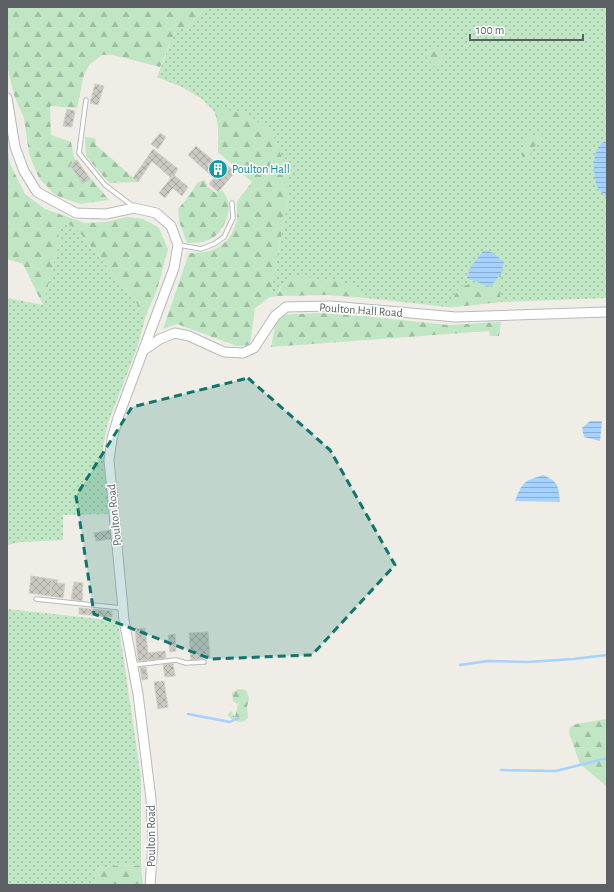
<svg xmlns="http://www.w3.org/2000/svg" width="614" height="892" font-family="'Alegreya Sans',sans-serif">
<style>
.grass{fill:url(#grass-dots)}
.forest{fill:url(#forest-firs)}
.water{fill:url(#water-rules)}
.lines{fill:none;stroke-linecap:round;stroke-linejoin:round}
.stream{stroke:#a5d2ff;stroke-width:2.5}
.building{fill:url(#building-cross-hatch);stroke:#d4d0c3}
.service-casing{stroke:#b7babf;stroke-width:5.5}
.tertiary-casing{stroke:#b7babf;stroke-width:11}
.service{stroke:#fff;stroke-width:3.5}
.tertiary{stroke:#fff;stroke-width:9}
.marked{fill:#0f766e;fill-opacity:0.2;stroke:#0f766e;stroke-width:3;stroke-dasharray:8 5;stroke-linejoin:round}
.labels{text-anchor:middle;dominant-baseline:central;stroke-width:3;stroke-linejoin:round;paint-order:stroke}
.culture-label{font-size:12px;fill:#0d838f;stroke:#fff;text-anchor:start}
.street-label{font-size:12px;fill:#5c6065;stroke:#fff}
</style>
<defs>
<pattern id="grass-dots" width="8" height="8" patternUnits="userSpaceOnUse"><rect width="8" height="8" fill="#c1e6c4"/><path d="M2 2h.1M6 6h.1" fill="none" stroke="#a0bea3" stroke-width="1.8" stroke-linecap="round"/></pattern>
<pattern id="forest-firs" width="22" height="20" patternUnits="userSpaceOnUse"><rect width="22" height="20" fill="#c1e6c4"/><path d="M5 1l3.5 6h-7zM16 11l3.5 6h-7z" fill="#a0bea3"/></pattern>
<pattern id="water-rules" width="6" height="5" patternUnits="userSpaceOnUse"><rect width="6" height="5" fill="#a5d2ff"/><path d="M0 2.5h6" fill="none" stroke="#8aaed2"/></pattern>
<pattern id="building-cross-hatch" width="8" height="8" patternUnits="userSpaceOnUse"><rect width="8" height="8" fill="#cac8c2"/><path d="M0 0l8 8M0 8l8-8" fill="none" stroke="#a7a6a1"/></pattern>
</defs>
<rect width="100%" height="100%" fill="#efede5"/>
<path class="grass" d="M207,7h400v291l-107,4 -36,4 -16,1 -82,-9 -18,-14 -32,-1 -36,4 -3,9 -7,1 19,-103 -66,-85 -8,3 -13,-13 -20,-12 -25,-10 18,-46 13,-5z
M65,223l12,6 69,86 -9,33 -29,75 -5,23 6,68 -46,1v25l-42,2 -14,3v-247l36,7 16,-62 -1,-16z
M7,609l111,12 23,157v88l-19,-1 -25,3 -3,17h-87z"/>
<path class="forest" d="M7,7h200l-19,19 -13,5 -15,36 -47,-12h-11l-12,9 -6,10 -7,34 -27,-2 1,29 20,7 3,16 35,42 -29,4 -25,-9 -16,-17 -10,-24 -5,-36 -10,-23 -7,-30z
M433,48l6,3 4,8 -4,7h-5l-5,-6 -1,-8z
M223,109l25,5 24,19 12,30 5,31 -19,103 -15,11 -5,37 -13,1 -60,-22 -14,5 26,-76c24,1 43,-8 48,-34 1,-5 -1,-12 0,-16 3,-7 11,-15 15,-21l-34,-30v-26l-3,-14z
M542,132l-1,5 -15,23 -4,-4c1,-15 5,-19 20,-24z
M85,137l10,1 1,7 42,37 -29,1 -23,-27z
M7,144l3,20 15,30 20,15 40,14 21,-1 21,-5 16,2 16,9 9,21 -11,41 -11,25 -69,-86 -12,-6 -7,4 1,16 -16,62 -20,-41 -16,-5z
M205,180l2,6 9,7 6,-3c2,3 5,7 6,11 2,7 0,15 -3,21 -8,18 -19,21 -38,21l-8,-22 -1,-12 8,-9 12,-18z
M501,274l-1,28 -36,4 -16,1 12,-20 16,-5 14,5z
M292,277l20,1 5,5 14,-5 17,6 18,14 -39,-3 -50,1c3,-9 7,-14 15,-19z
M319,313l53,4 77,8 52,-3 -2,14h-9l-1,-5 -218,16 6,-32z
M238,689l8,1 3,8 -2,9 1,11c-6,7 -14,4 -20,-2v-2l4,-3 1,4 2,2 4,-16 -2,3 -4,-3 -1,-8z
M607,719v67l-2,-1 -25,-21 -11,-31 1,-6 6,-3z
M122,865l19,1 2,19h-49l3,-17z"/>
<path class="water" d="M607,141v56c-3,-3 -8,-6 -9,-9 -6,-12 -7,-44 9,-47z
M484,250l9,3 11,9 -3,12 -11,13 -23,-9 3,-10z
M590,421h12l-2,20 -16,-4 -2,-9z
M543,475c16,7 15,10 17,27l-45,-1c8,-20 8,-19 28,-26z"/>
<g class="lines">
<path class="stream" d="M460,665l28,-4 40,1 45,-3 34,-4
M188,714l42,8 8,-4
M501,770l55,1 51,-13"/>
</g>
<path class="building" d="M95,84l9,2 -6,19 -8,-2z
M67,109l8,2 -3,16 -9,-1z
M160,133l6,4 -8,12 -7,-5z
M196,146l25,21 4,-4 10,9 -17,20 -9,-8 5,-6 -26,-23z
M153,149l25,20 -4,6 14,12 -6,9 -9,-8 -8,10 -6,-5 12,-15 -19,-17 -14,21 -5,-4z
M77,160l13,19 -7,5 -13,-19z
M111,530l1,9 -16,2 -2,-8z
M31,576l21,3 -2,17 -21,-3z
M52,579l6,1 -1,3 8,1 -2,14 -13,-2z
M74,582l9,1 -1,11h1l-1,7 -11,-2z
M79,608l33,3v6l-33,-3z
M145,628l3,25 17,-2 1,7 -28,3 -3,-32z
M208,632l2,26 -19,2 -2,-27z
M175,634l1,17 -6,1 -2,-17z
M173,663l2,13 -10,1 -2,-12z
M140,667h6l2,12 -6,1z
M164,681l4,26 -10,2 -4,-27z"/>
<g class="lines">
<defs>
<path id="service" d="M86,100l-7,53 26,32 29,22
M179,245l22,4 13,-5 10,-7 9,-19 -1,-15
M36,599l86,9
M133,665l43,-5 10,3 18,-1"/>
<path id="tertiary" d="M7,98l8,49 9,24 13,21 39,21 30,1 28,-6 22,5 15,13 7,19 -4,23 -56,150 -6,21 -3,21 15,160 14,74 13,105 2,45 -3,41
M144,350l16,-11 15,-6 14,3 35,16 19,1 11,-5 21,-32 11,-9 45,-1 125,11 151,-5"/>
</defs>
<use href="#service" class="service-casing"/>
<use href="#tertiary" class="tertiary-casing"/>
<use href="#service" class="service"/>
<use href="#tertiary" class="tertiary"/>
</g>
<path class="marked" d="M248,378l82,72 65,115 -83,90 -101,4 -117,-45 -18,-118 56,-89z"/>
<defs>
<symbol id="building-disc" viewBox="-11 -11 22 22"><circle r="9.5" fill="#0f9aa8" stroke="#fff"/><path d="M-4-6H4V6H1V3H-1V6H-4ZM-2.5-4.3h1.7v1.8h-1.7ZM.8-4.3h1.7v1.8H.8ZM-2.5-1h1.7V.8h-1.7ZM.8-1h1.7V.8H.8Z" fill="#fff"/></symbol>
</defs>
<g fill-rule="evenodd">
<use href="#building-disc" x="207" y="158" width="22" height="22"/>
</g>
<g class="labels">
<g class="culture-label">
<text x="232" y="169">Poulton Hall</text>
</g>
<g class="street-label">
<text transform="translate(361 310) rotate(4)">Poulton Hall Road</text>
<text transform="translate(114 515) rotate(-96)">Poulton Road</text>
<text transform="translate(151 836) rotate(-90)">Poulton Road</text>
</g>
</g>
<rect width="614" height="892" fill="none" stroke="#5c6065" stroke-width="16"/>
<path d="M470 34v6h113v-6" fill="none" stroke="#5c6065" stroke-width="2"/>
<text x="476" y="34" font-size="12" fill="#5c6065" stroke="#ffffff" stroke-width="3" paint-order="stroke">100 m</text>
</svg>
